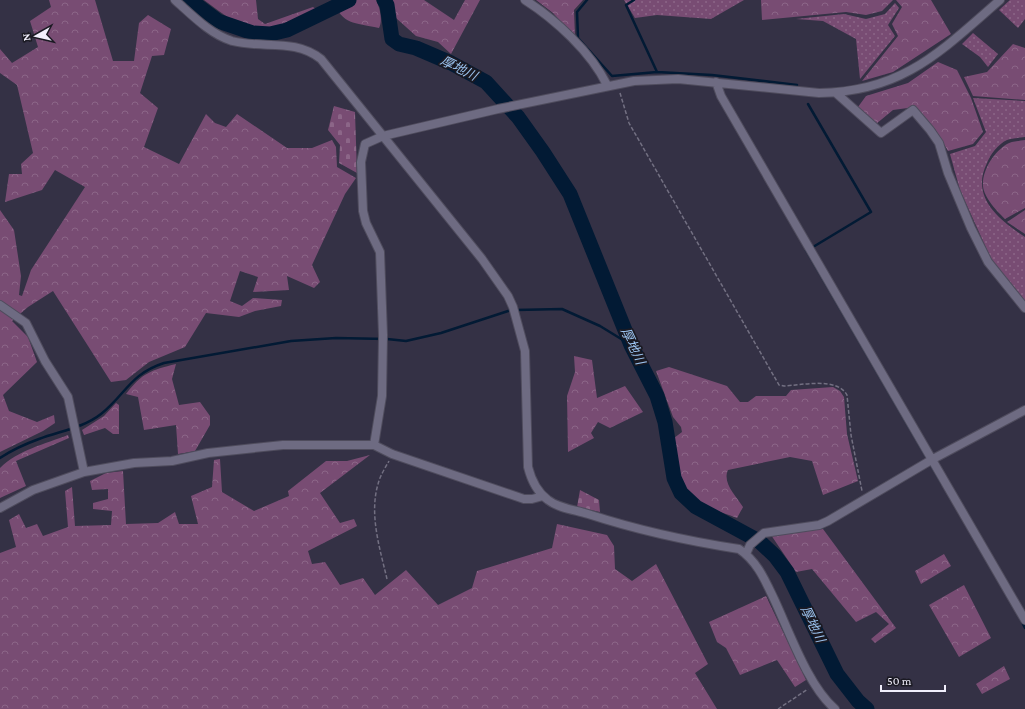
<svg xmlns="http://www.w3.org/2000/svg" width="1025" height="709" font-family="'Crimson Pro','Noto Sans JP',serif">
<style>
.grass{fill:url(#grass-dots)}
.forest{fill:url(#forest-crowns)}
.cemetery{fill:url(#cemetery-stones)}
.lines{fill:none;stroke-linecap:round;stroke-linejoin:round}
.stream{stroke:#021a34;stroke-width:2.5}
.river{stroke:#021a34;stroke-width:15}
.minor-casing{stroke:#4f4c5d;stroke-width:10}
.path{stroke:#737082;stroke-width:1.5;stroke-dasharray:4 2;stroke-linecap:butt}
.minor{stroke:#6e6b82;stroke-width:8}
.labels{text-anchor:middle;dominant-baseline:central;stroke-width:3.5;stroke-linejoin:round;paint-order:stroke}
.water-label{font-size:13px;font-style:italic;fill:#9cc4f1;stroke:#1b1a23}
</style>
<defs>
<pattern id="grass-dots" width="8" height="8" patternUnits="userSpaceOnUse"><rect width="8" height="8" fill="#784c73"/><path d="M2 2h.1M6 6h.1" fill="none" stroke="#8c6688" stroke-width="1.8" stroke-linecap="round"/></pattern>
<pattern id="forest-crowns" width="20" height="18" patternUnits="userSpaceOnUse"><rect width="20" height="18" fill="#784c73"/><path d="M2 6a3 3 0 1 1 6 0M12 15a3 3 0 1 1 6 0" fill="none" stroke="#8c6688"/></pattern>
<pattern id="cemetery-stones" width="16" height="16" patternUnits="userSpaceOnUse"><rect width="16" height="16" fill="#784c73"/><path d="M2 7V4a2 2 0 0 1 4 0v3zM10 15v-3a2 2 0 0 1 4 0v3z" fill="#8c6688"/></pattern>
</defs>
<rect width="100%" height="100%" fill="#343145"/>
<path class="grass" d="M624,0h120l-33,19 -54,-4 -22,3z
M1010,0h15v19l-7,9 -19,-18z
M895,3l4,5 -11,17 7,11 -35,43 -4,-40 -33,-18 -27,-2 48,-5 22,5 19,-5z
M973,33l25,21 -10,13 -8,-10 -18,-13z
M973,98l52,3v36c-5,1 -13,1 -18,3 -9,4 -17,15 -20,23 -17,34 12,57 38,74v66l-33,-42 -32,-71 -10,-36 25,-8 11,-14z"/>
<path class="forest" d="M49,0h46l18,61h21l5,-38 9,-8 23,14 -7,26 -12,1 -12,37 18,15 -14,39 35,17 27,-50 9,9 11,4 11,-13 50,34h25l20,-8 4,7 1,20 19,11 -11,16 -33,71 8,17 -6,6 -27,-12 2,14 -36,2 5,-15 -18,-6 -10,30 12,5 11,-8 29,2 -1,6 -26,5 -16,6 -33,-4 -21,34 -36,15 -23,18 -15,2 -58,-91 -25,16 -16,14 16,16 9,25 -34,33 6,16 28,11 17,-7 1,8 -12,8 -43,21v-242l14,20 7,46 -2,19 3,1 9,-26 54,-83 -30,-17 -13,20 -37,12 4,-28h13l-1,-10 12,-11 -16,-68 -17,-12v-24l12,14 26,-16 -8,-26 21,-14z
M204,0h52l2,19 7,5 48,-17 4,3c-7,6 -15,9 -24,13 -39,17 -58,0 -89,-23z
M332,0h44c4,8 7,20 3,28 -26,-6 -35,-2 -47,-28z
M390,0h34l30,20 11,-20h15l-29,54 -13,-12 -22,-6 -20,-18z
M536,0h47l-9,10 1,27 -22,-24z
M761,0h132l-11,11 -16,4 -20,-3 -84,8z
M896,0h35l20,34 -58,38 -31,9 36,-45 -6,-12 10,-17z
M1013,44l12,4v52l-52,-4 -9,-19 23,-5z
M938,62l19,8 14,28 12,34 -10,12 -25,7 -13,-22 -20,-22 -22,3 -17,14 -18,-17 8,-11 42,-13z
M1025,140v68l-20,11c-8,-8 -21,-21 -22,-33 -1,-16 11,-34 24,-42 4,-3 13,-3 18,-4z
M1025,210v24l-18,-12z
M574,356l18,4 5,38 28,-12 18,26 -33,16 -12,-6 -7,11 3,5 -26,14 -1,-56 8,-24z
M176,364l-4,15 7,26 21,-3 10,14v9l-15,26 -17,3 -2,-29 -32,5 -6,-33 -12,-3c16,-21 25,-24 50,-30z
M669,367l58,19 13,16h8l8,-6h30l5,-6 42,-3 7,4 4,6 3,37 11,47 -35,14 -11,-34 -22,-4 -62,13c-6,13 8,26 15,37l-6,11c-23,-9 -53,-15 -60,-43 -2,-12 -2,-25 -3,-37l8,-6 -1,-5 -8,-10 -17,-46z
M116,403l3,2v29h-6l-8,-6 -21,7 -2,-5 22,-14z
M68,435l1,3 -53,23 10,25 -26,12v-30c18,-18 45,-24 68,-33z
M370,455l-50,38 20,30 14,-4 3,7 -49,25 4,13 13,-2 15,23 23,-7 12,17 31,-25 32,35 34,-17 5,-17 75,-23 5,-24 50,11 7,11 1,23 17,12 24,-17 52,100 -13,9 22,36h-717v-156l16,-6 -7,-27 10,-6 7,14 11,-4 6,12 25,-9 -3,-36 7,-4 3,39 36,-1 1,-14 -19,-2v-6l15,-4v-10l-16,1 -2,-9 16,-8 17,-2 3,53 32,-1 17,-11 4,12h19l-7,-28 21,-9 2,-27 6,-1 2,33 32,19 35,-15 -1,-5 38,-30h21z
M823,529l73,99 -21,15 -4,-4 18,-15 -13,-12 -20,10 -44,-53 -16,3 -25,-37z
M944,554l7,12 -30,18 -6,-13z
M964,585l27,53 -32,19 -30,-52z
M766,596l40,84 -11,7 -18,-27 -37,15 -14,-27 -9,-6 -8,-20z
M1004,666l6,13 -28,15 -6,-10z"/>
<path class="cemetery" d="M334,106l21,6 2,61 -18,-10 1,-18 -12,-15z
M580,490l19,10 1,12 -23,-5z"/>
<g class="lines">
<path class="stream" d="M587,0l-10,12 1,26 34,38 45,-4
M634,0l-8,5 31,67 55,3 85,10
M808,104l63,108 -58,35
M806,250l136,234
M516,310l46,-1 38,17 31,19
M0,458c12,-8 25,-14 39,-19 21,-8 44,-11 62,-25 25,-20 29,-40 63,-51l127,-22 45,-3 51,1 19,2 35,-8 70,-23
M1021,620l4,8"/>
<path class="river" d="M190,0l28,21 35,12 17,1 17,-4 62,-30
M384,0l3,5 5,34 7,5 17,4 35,15 35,19 32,35 25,35 27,42 61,151 26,51 8,26 9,56 7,15 15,14 63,34 16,15 12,16 50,102 21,27 9,8"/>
<defs>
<path id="minor" d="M175,0c17,15 35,34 57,41 31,8 63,-3 89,18l161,200 26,37 5,11 12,44 3,116c3,12 9,25 20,33 10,8 27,10 40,14 49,16 99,27 151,35 18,12 26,31 35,50 15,32 34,87 61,110
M525,0c30,19 66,52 82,85
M716,82l5,14 304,524
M836,93l45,40 32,-23 17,20 9,13 9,30 23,55 17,34 37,46
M0,305l26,18 19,38 23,36 16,75
M374,445l8,-49 1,-61 -3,-83 -14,-29 -3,-12 -2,-49 4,-18 18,-8 115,-27 136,-28 44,-2 141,14c84,-1 122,-42 181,-93
M0,508l33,-18 51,-18 50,-9 38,-2 36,-8 75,-8h91l18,9 132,45h8l11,-3
M746,554l4,-9 14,-12 55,-8 9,-4 105,-62 92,-49"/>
</defs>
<use href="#minor" class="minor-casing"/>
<path class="path" d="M620,93l9,30 150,262 5,1c18,-1 53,-9 63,9l4,40 11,56
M387,579c-7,-30 -18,-64 -9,-95 2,-8 7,-16 11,-23
M778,709l30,-20"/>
<use href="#minor" class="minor"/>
</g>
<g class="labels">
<g class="water-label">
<text transform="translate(459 68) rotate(26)">厚地川</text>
<text transform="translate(633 346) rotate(65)">厚地川</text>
<text transform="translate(813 624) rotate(64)">厚地川</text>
</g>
</g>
<g transform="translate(36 36) rotate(262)" stroke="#1b1a23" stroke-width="3" paint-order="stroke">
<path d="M0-3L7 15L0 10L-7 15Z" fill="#f1effc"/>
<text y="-6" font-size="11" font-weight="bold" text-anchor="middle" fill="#f1effc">N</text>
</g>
<path d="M881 685v6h64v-6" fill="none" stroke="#f1effc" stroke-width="2"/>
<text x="887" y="685" font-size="12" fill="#f1effc" stroke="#1b1a23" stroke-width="3" paint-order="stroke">50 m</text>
</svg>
